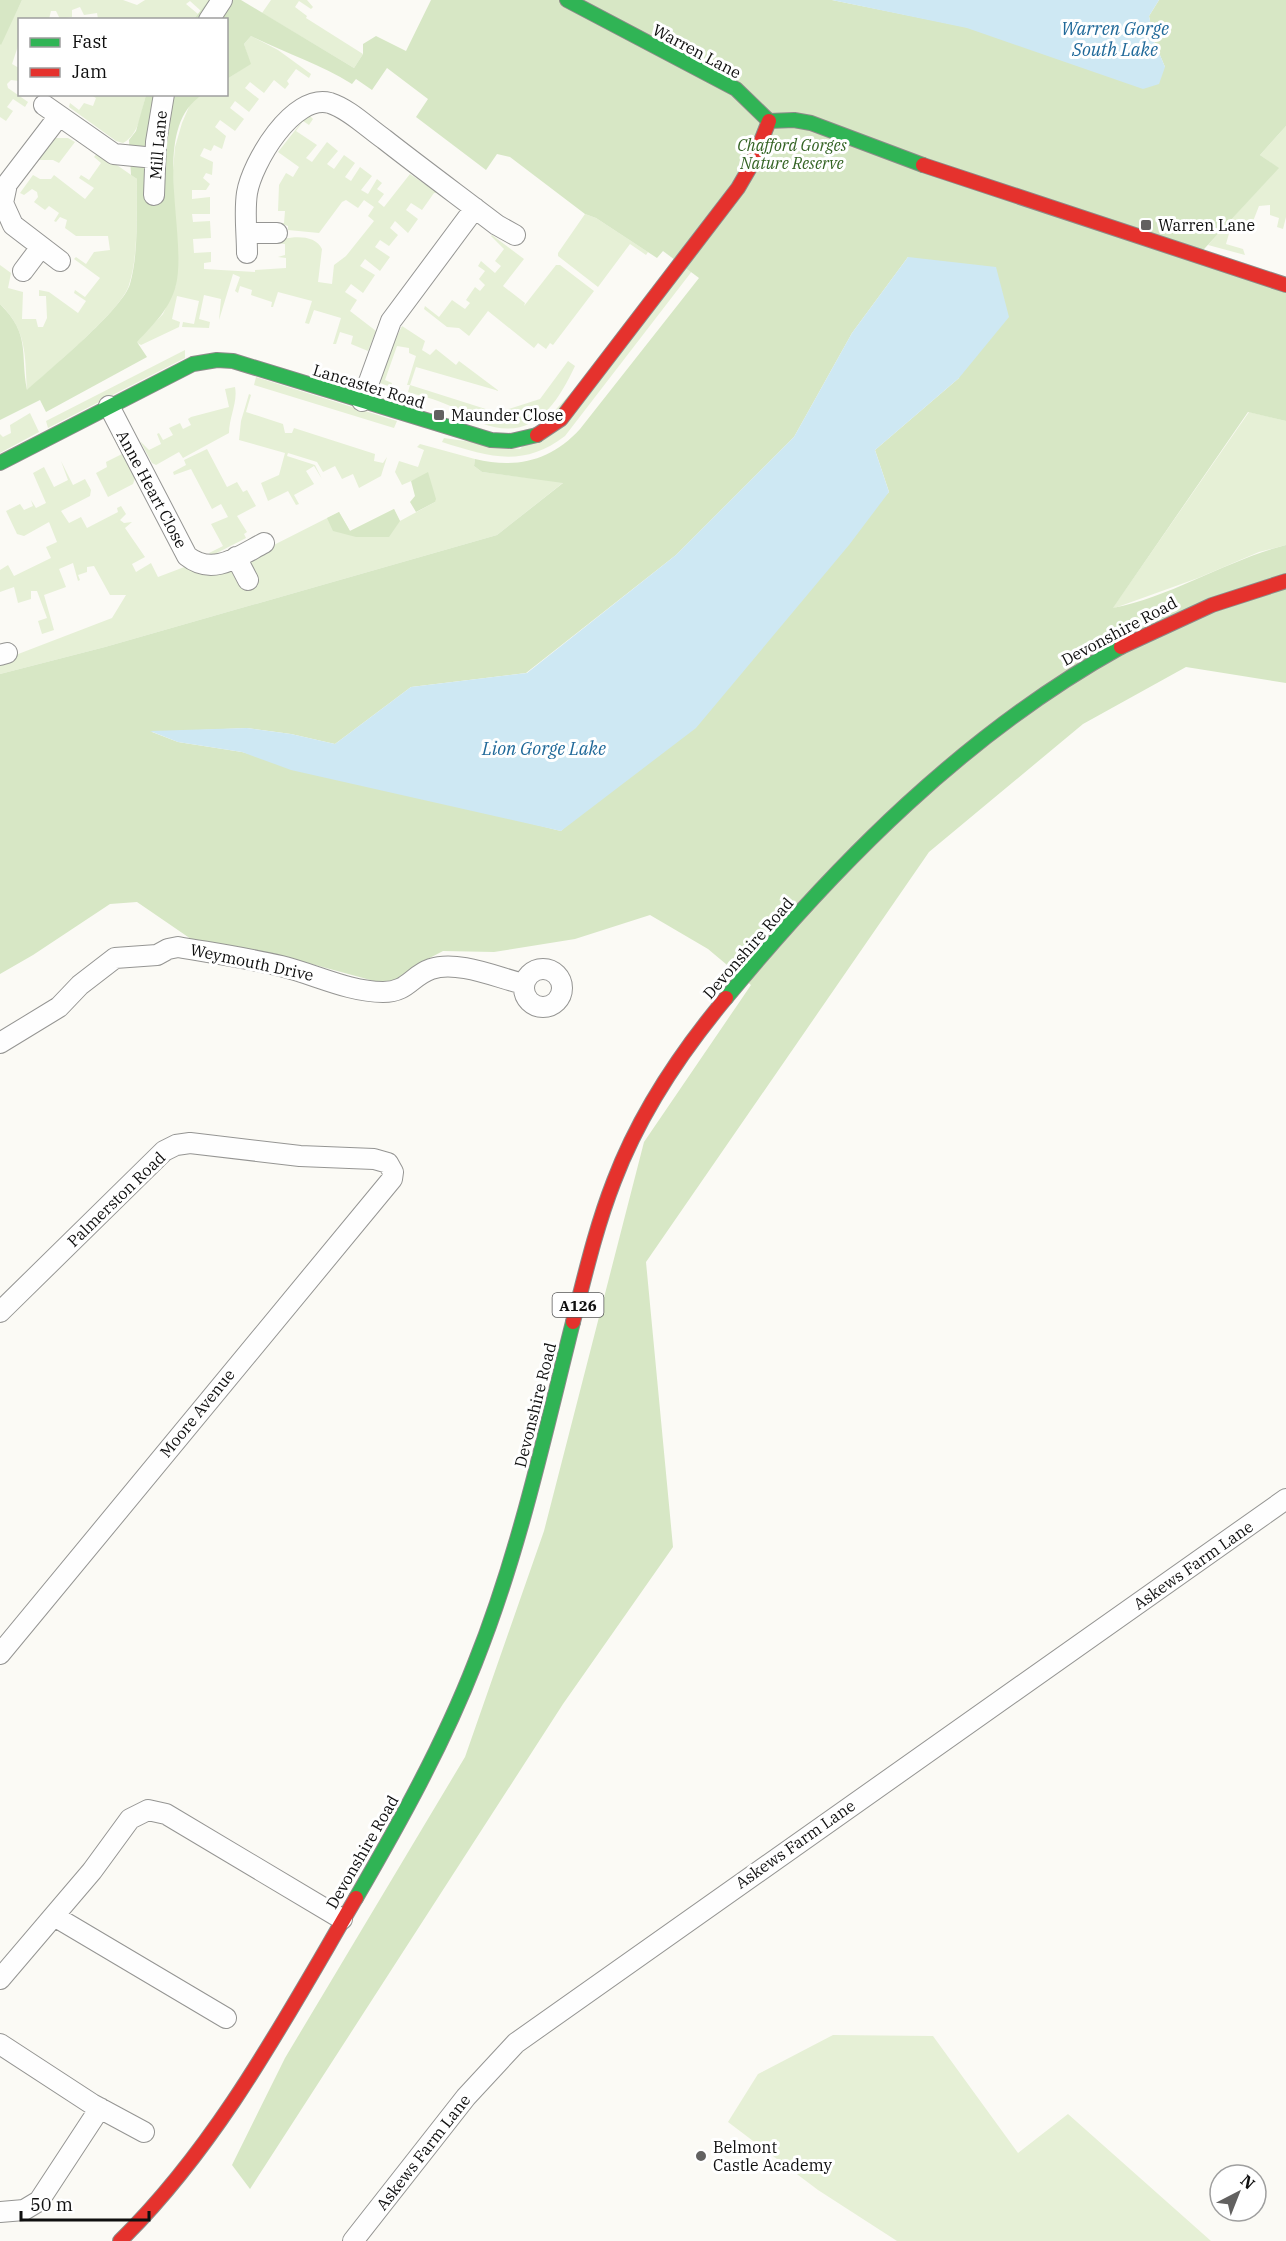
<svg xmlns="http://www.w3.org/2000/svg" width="1286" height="2241" font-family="'IBM Plex Serif',serif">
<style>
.green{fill:#e6f0d6}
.forest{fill:#d7e7c5;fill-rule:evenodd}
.water{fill:#cee8f3}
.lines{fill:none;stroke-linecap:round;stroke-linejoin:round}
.street-casing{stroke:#959593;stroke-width:22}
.fast-casing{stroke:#8c8b89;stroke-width:16}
.jam-casing{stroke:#8c8b89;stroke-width:16}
.street{stroke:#fefefe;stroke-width:20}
.fast{stroke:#30b455;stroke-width:14}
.jam{stroke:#e5322d;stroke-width:14}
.poi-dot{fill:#626160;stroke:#fff;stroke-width:2}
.labels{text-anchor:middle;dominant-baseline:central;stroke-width:6;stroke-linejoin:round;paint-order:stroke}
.shield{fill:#fff;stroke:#575757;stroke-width:1.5}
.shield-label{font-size:15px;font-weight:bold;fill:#0f0f0f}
.street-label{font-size:16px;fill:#0f0f0f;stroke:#fff}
.park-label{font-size:16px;font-style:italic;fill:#336323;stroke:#fff}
.poi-label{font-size:16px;fill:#0f0f0f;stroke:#fff;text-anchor:start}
.water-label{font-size:18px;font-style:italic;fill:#206999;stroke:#fff}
</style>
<rect width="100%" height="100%" fill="#fbfaf5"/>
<path class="green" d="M22,0h101l14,5 8,-5h64l-8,11 -11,-10 -4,3 12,10 -4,5h-96l-1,-6 -13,2 -4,-8 -8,3v7l-12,2 -4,-8h-5l-2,8 -29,1 -1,23 -7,21 7,4v13l-8,-1 -4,4 1,4 20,14 -3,5 -12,-8 -6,8 6,4 -7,10 -6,-4v-73z
M271,0h36l6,7 -2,2 -12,-8 -4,6 12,9 -1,2 57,36 -9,14 -92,-55z
M251,36l27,14 33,24 -2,4 -13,-9 -9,12 2,3 -4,5 -11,-9 -10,13 -14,-11 -5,6 14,11 -10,13 -14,-11 -5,7 14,11 -9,12 -15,-11 -5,7 11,9 -4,13 -8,-4 -3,6 -7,-3 -4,8 13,6 -1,13 -6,-2 -3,5 7,6 -4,6h-14v9l18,-2v17h-18l1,8 17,-1 1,17 -18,1 1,14 17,-1v10l-7,1v6l51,3v-2l31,-2v-10l-8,-1 7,-2v-11l-14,-1c14,-6 43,-11 51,6l-4,33 14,2 2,-19 12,-9 28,-35 -6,-5 6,-9 -10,-7 -6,8 -12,-8 -4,2 -23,31 -31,-3v-4l-10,-3h6l1,-12h-7l1,-26 7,-12 7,4 6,-10 -21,-15 26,-33 6,-3 3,3 -4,6 -6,-4 -7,10 21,14 -11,13 6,4 15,-20 11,9 -11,13 7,5 10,-14 11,8 -10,14 6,4 9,-14 12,9 -11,14 7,4 9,-15 5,4 -5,6 7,5 -6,8 6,5 26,-33 28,19h-4l-12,17 -11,-7 -5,7 12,9 -10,14 -13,-12 -5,7 8,7 -9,11 -9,-6 -5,7 15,10 -10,14 -15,-12 -5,7 15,9 -12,18 -12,-9 -6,8 12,8 -7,11 26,20 -8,20 -17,-7 2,-8 -13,-4 -4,12h-3l8,-26 -27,-8 -5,14 -4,-1 7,-22 -34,-9 -5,15h-2l1,-5 -21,-7 1,-5 -12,-4 -2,7 -3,-2 5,-14 -7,-3 -14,46 2,-21 -17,-4 -5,24 11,3 -1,6 -27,-1 1,-5 11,2 5,-23 -22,-5 -5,23 8,3 -1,5 -38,18 -5,-3 27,-28 13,-29 -3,-115 2,-23 7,-24 9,-21 11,-7 24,-1 1,-15 23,-15 -6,-20z
M91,95h55c-5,17 -6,39 -23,48l-7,-2 -47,-34 1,-4 9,7 5,-7 9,3 3,-8z
M1286,126v91l-3,12 -6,-2 2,-9 -9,-3v-10l-11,1 -11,28 -18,-4 -4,14 17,5 2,6 -37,-10 70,-77 -18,-13z
M56,138h12l7,4 -16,21 -6,-3h-17z
M98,152l39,27c-1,34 2,74 -8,106 -7,25 -80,85 -102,106 -2,-36 0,-61 -27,-87v-39l11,8 -3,15 15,4 -1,27h14l2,8h5l4,-9 -1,-22h-7v-6l10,2 29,21 8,-12 -12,-8 1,-3 10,7 15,-19 -26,-19 2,-2 10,7 8,-12 16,-2 -2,-14h-32l-11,-8 2,-8 -7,-3 -4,5 -2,-1 5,-8 -10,-7 -4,4 -11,-8 4,-5 -1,-5 -5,-3 -8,6 -4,-2 13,-18 7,4h11l3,-4 31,24 9,-11 -15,-10 2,-3 8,5 12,-17 -7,-6z
M753,192l-188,244c-42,32 -76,21 -123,6l2,-4 76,11z
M585,214l11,4 52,34 -2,3 -16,-11 -32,43 -40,-31v-3z
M492,235l32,24 -21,27 22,17 -1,3 32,-41h4l34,26 -41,54 -3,-2 -4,6 -8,-6 -4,5 -46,-37 -19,25 -10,-8 -12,-1 -23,-18 1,-3 14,11 13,-17 13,9 5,-6 -4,-3 9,-13 5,4 5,-6 -6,-6 6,-8 -7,-5 3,-5 14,12 6,-7 -6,-5 9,-12 -13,-13z
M402,326l23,15 -3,9 8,5 6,-6 20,16 3,-4 40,30 -83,-24 -6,18 82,26 7,1 41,-13 28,-38 7,5c-19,40 -43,77 -94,57 -12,-4 -21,-13 -33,-18 -13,-6 -27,-9 -40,-13l2,-7h-3l9,-29 -7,-3v-5l-12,-2 -12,34 7,3 -1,4 -11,-4 8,-29z
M185,350v8l-137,70 -2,-7z
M256,377l141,44 -3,7 -140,-43z
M235,387c3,15 -6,30 -6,46l-46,25 -4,-6 -23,13 -4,-2 -12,-22 9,9 12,-6 -4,-10 2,-1 4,7 10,-5 -4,-7 11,-5 3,6 8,-4 -3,-6 3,-2 38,-10 -4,-18z
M249,394l2,1 -5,17 37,12 2,9h7l2,-5 81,26 -1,7 9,2 4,-6 -6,19 -22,12 -6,-14 -11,5 -7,-13 -12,6 -6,-10 -29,-9 -1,3 28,9 7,14 -8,-13 -8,5 8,13 -20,11 5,9 -3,1 -8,-14 -20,10 -7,-18 18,-8 6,-22 -46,-13 2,-19z
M1249,412l37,9v124l-27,7 -61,26 -86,31z
M30,413l9,19 -39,21v-19l3,3 8,-4 -1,-8z
M420,444l55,15 -1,7 8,6 82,10 -67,53 -392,112 -105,27v-13l112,-43 14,-23h-16l-16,-29 -7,1v5l-9,3 2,5 -2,1 -5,-18 -14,6 7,18 -22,8 10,35 -12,4 -4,-13 9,-3 -10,-27h-6v8l-13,4 -4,-16 -14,5v-22l8,-5 6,11 37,-18 -5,-11 11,-5 -8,-20 -25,14 -7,-2 -11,-23 14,-7 4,6 9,-4 -2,-6 5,8 10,-5 -13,-30 11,-6 10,20 14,-7 -7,-19 12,24 12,-6 6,11 -1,6 -29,15 8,12 12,-6 6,11 31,-16 -1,-4 4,-2 5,8 -6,6 4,3 8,-1 -7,6 20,29 -13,7 4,8 15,-9 7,14 29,-11 64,3 -1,-10 6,-5 83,-42 11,19 44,-22 6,12 35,-19 -17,-24 -16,7 -7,-13 4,-11 19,6 6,-17 -7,-3z
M207,449l20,38 10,-5 6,10 4,-2 9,16 -19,10 10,16 -3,2 2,4 -35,18 -2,-3 14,-7 -12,-22 17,-7 -7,-13 -9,5 -21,-40 -17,6 -1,-3 13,-7 -2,-5z
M122,454l13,24 -2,6 -25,13 -12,-24 11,-6 -1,-5z
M833,2035l100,1 85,117 50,-39 143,127h-314l-79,-51 -90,-68 30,-48z"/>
<path class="forest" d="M0,0h22l-21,45 -1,-1z
M209,0h32l113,68 9,-14v-10l13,-8 30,15 25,-51h401l333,67 -11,-26 -5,-25 10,-16h127v126l-26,29 19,13 -86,93 93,28v132l-38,-9 -135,196c60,-12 114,-48 173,-63v138l-100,-16 -103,57 -154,128 -283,410 27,285 -110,157 -313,485 -18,-24 53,-107 180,-301 79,-226 100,-389 107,-157 -43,-36 -58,-34 -75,24 -81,13 -51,-1 -21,11 -26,25 -110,-30 -95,-18 -54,-37 -27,2 -77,51 -33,19v-300l105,-27 392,-112 66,-52 -81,-11 -8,-6 1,-7c41,10 76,2 105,-30l119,-151 -36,-27 -6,7 -61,-40 -11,-4 -75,-57 -13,-3 -11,16 -70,-53 12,-18 -41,-31 -15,22 -16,-11 -4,5c-32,-20 -67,-31 -101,-48l-7,8 7,20 -24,15 -1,-59 -32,-1zM908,257l51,121 -84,72 14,42 -328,339 -319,-79 -64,-10 -26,-10 95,-4 44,6 44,10 76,-57 115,-14 150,-118 118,-118 58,-104z
M146,95h56c-53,34 -14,139 -26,190 -6,24 -23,40 -39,57l10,15 -101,55 -6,-12 -40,20v-116c31,31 20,49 27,86 22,-20 96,-81 103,-106 9,-32 6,-70 7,-105l-6,-4 -2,-35 7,-9z
M428,472l8,27 -1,3 -19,10 -6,-10 5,-6 -4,-15z
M394,509l6,12 -11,16h-33l-23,-6 -6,-13 12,-6 11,19z"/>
<path class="water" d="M832,0h327l-10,16 5,25 11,26 -6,17 -16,5 -176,-61z
M908,257l88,10 13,50 -50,61 -84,72 14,42 -40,53 -153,183 -135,103 -270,-61 -49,-18 -64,-10 -28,-11 97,-3 44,6 44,10 76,-57 116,-14 149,-118 118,-118 58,-104z"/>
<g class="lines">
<defs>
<path id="street" d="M209,20l13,-20
M44,105l70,49 41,4
M59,116l-52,68 -4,19 10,22 47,36
M154,195l2,-53 8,-48
M247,233h30
M247,253c0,-20 -3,-40 0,-60 5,-30 46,-100 83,-90 19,6 38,25 54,36 37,29 75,57 113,86l18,10
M23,271l18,-24
M362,401l29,-80 84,-113
M109,406l78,150c26,21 52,0 77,-13
M236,557l12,23
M0,655l7,-2
M524 988a19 19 0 1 1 38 0a19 19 0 1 1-38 0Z
M0,1043l59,-36 21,-22 35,-27 42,-3 11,-6 10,-2c34,6 69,11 103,19 33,8 68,26 102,26 25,0 28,-16 48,-23 27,-9 67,9 93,15
M0,1312l164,-161 12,-6 14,-2 110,13 74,3 14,4 5,9 -1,7 -392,475
M54,1916l172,102
M0,1979l92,-108 38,-52 18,-9 18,4 176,105
M0,2044l92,60 52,28
M0,2212l24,-2 15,-9 61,-93
M353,2241l113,-144 50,-54 770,-544"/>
<path id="fast" d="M567,0l169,89 33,32 25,-1 17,3 112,42
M0,463l193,-99 24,-4 16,1 258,79 20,1 26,-6
M726,998c112,-136 240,-265 395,-351
M356,1898c44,-76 87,-153 119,-235 44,-110 69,-226 98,-341"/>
<path id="jam" d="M923,165l363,120
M537,435l24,-16 177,-231 14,-24 17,-43
M1121,647l91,-42 74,-24
M573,1322c12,-47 23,-95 41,-141 25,-66 67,-129 112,-183
M120,2241c99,-97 166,-224 236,-343"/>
</defs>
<use href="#street" class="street-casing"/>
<use href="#fast" class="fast-casing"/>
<use href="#jam" class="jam-casing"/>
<use href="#street" class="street"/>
<use href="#fast" class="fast"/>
<use href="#jam" class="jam"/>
</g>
<g class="poi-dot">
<rect x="1140" y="219" width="12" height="12" rx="3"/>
<rect x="433" y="409" width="12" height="12" rx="3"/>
<circle cx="701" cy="2156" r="6"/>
</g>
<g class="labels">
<rect class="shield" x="552.5" y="1293" width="51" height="24" rx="4.5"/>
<g class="shield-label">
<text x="578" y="1305">A126</text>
</g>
<g class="street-label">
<text transform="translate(697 51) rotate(28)">Warren Lane</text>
<text transform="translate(158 145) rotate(-85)">Mill Lane</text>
<text transform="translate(369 386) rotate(17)">Lancaster Road</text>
<text transform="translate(152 489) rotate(62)">Anne Heart Close</text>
<text transform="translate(1119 631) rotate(-28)">Devonshire Road</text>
<text transform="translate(748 948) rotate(-49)">Devonshire Road</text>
<text transform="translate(252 962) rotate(12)">Weymouth Drive</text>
<text transform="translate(116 1199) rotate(-44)">Palmerston Road</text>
<text transform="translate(535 1405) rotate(-76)">Devonshire Road</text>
<text transform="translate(197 1413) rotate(-51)">Moore Avenue</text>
<text transform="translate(1193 1565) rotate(-35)">Askews Farm Lane</text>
<text transform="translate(795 1844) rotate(-35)">Askews Farm Lane</text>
<text transform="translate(362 1852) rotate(-60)">Devonshire Road</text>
<text transform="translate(423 2152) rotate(-52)">Askews Farm Lane</text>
</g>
<g class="park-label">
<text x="792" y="145">Chafford Gorges<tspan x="792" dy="18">Nature Reserve</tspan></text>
</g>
<g class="poi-label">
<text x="1158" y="225">Warren Lane</text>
<text x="451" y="415">Maunder Close</text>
<text x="713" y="2147">Belmont<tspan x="713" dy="18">Castle Academy</tspan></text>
</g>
<g class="water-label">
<text x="1115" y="28">Warren Gorge<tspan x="1115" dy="21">South Lake</tspan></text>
<text x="544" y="748">Lion Gorge Lake</text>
</g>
</g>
<rect x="18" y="18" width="210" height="78" fill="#ffffff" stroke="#9f9f9f" stroke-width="1.5"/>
<rect x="30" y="38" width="30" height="9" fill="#30b455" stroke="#9f9f9f" stroke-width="1.5"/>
<text x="72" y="48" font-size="18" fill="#0f0f0f">Fast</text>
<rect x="30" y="68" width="30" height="9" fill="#e5322d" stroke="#9f9f9f" stroke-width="1.5"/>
<text x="72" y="78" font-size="18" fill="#0f0f0f">Jam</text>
<g transform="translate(1238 2193) rotate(42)"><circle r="28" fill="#ffffff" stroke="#9f9f9f" stroke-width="1.5"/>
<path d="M0-4.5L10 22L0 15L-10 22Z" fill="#626160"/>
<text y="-9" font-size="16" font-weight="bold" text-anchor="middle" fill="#0f0f0f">N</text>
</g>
<path d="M21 2211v9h128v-9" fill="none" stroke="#0f0f0f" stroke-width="3"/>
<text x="30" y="2211" font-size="18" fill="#0f0f0f" stroke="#ffffff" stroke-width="4.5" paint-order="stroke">50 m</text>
</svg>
